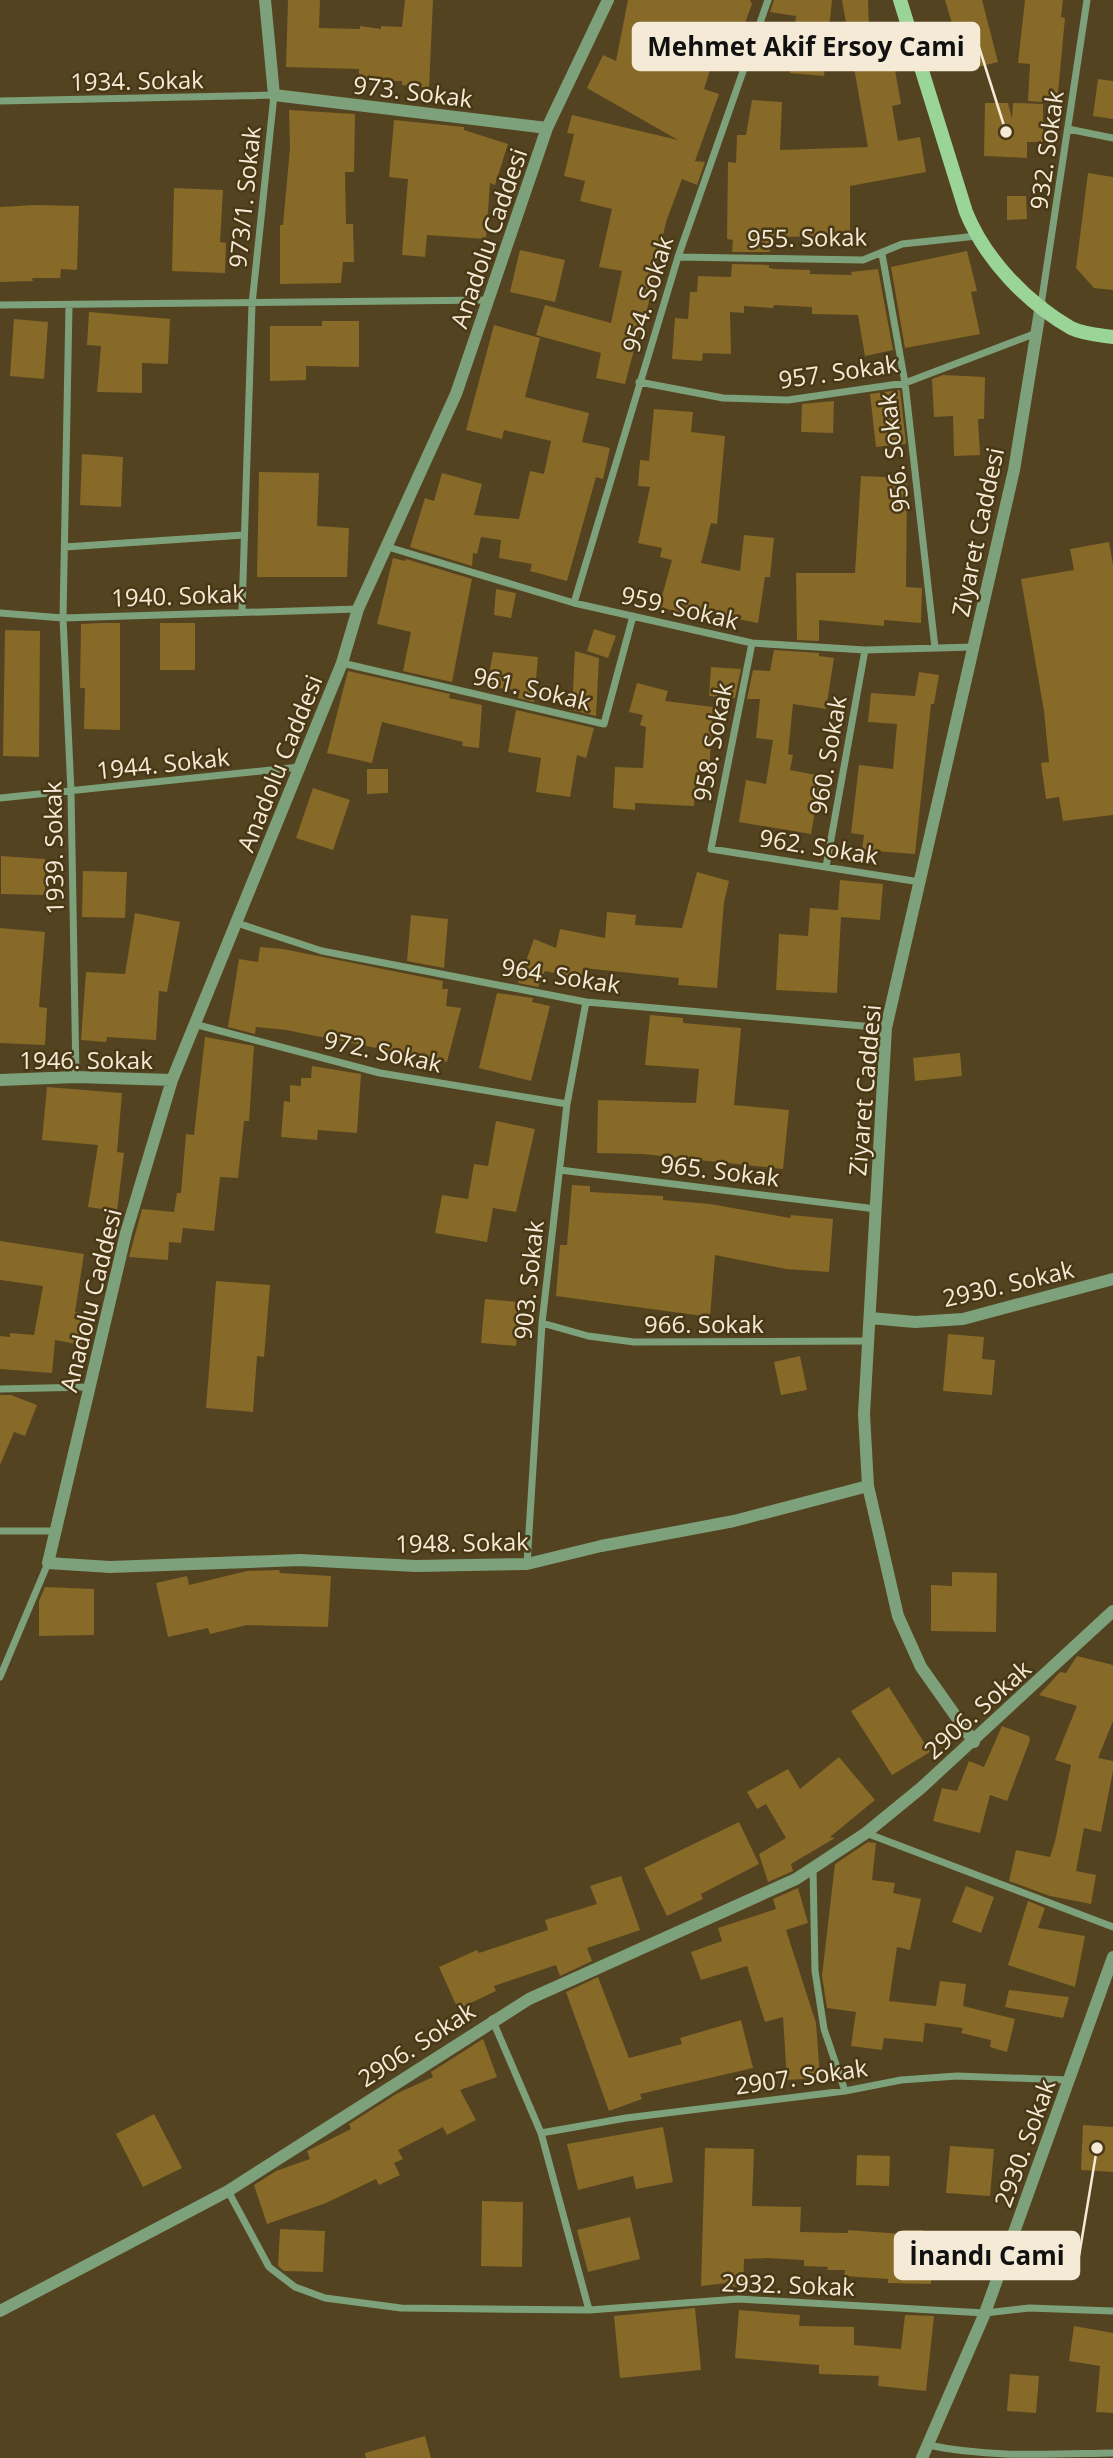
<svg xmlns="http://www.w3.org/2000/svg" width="1113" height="2458" font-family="'Open Sans',sans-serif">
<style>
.building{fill:#876928}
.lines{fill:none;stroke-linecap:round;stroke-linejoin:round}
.minor{stroke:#7da17b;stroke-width:7}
.tertiary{stroke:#7da17b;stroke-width:12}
.secondary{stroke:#9ad497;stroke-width:14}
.labels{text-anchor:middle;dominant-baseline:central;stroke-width:5;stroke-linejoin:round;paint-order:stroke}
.street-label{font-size:24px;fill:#f4ead6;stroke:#493815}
.leader{fill:none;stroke:#f4ead6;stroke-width:2.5}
.callout-dot{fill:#f4ead6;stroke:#493815;stroke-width:2.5}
.callout{fill:#f4ead6;stroke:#f4ead6;stroke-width:2.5}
.callout-label{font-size:26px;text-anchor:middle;font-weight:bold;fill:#111}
</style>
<rect width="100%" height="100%" fill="#544320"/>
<path class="building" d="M288,0h32l-1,28 41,1v-3l21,3v-3l21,1 3,-27h28l-4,88 -27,-3v-4h-43v-12l-73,-2z
M628,0h122l2,4 -10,27 -19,-2 -19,60 15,5 -24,67 10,1 -8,23 -15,-6 -16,43 -24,111 -3,-1 -4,14 -10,38 -29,-6 5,-25 -65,-18 9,-30 66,18 11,-52 -23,-4 13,-58 -32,-8 5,-20 -21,-5 10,-42 -7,-1 5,-18 106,25 -91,-52 16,-33 13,6z
M774,0h58l-8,76 -34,-3 6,-57 -26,-4z
M842,0h26l1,30h16l1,30 7,-1 8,45 -9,2 6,35 22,-4 6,35 -76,14v50l-80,1v15h-38l1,-12 -6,-1 1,-77 8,1 1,-28h9l6,-35 30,2 -2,48 88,-3z
M945,0h37l16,62 -32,8z
M1025,0h38l-2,17 4,1 -8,85 -29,-2 2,-37 -12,-1z
M1098,79l15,2v38l-20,-3z
M985,103h23l4,16 1,-16 30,1v38h-16v16l-43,-2z
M289,110l66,4 -1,58h-9l1,52h7l1,38h-11l-2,21 -61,1v-59h3l7,-77z
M394,120l70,7v3l44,14 -13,41 -5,-2 -4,56 -59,-4 -2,22 -23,-2 6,-76 -19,-2z
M1088,173l25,4v113l-19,-2 -18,-20z
M174,188l49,2 -3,52 6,1 -1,30 -53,-2z
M1007,196h19l1,23 -20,1z
M35,205l44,1 -2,64 -16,-1 -1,9h-28l1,3 -33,1v-75z
M520,250l45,10 -10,42 -45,-10z
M967,251l10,40 -6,1 9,42 -75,14 -14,-81z
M732,264l37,1v3l6,1 35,1v4l42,1 -1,-3 27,-3 15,81 -28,6 -7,-41 -46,-1v-7l-38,-2 -1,3 -29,-2v7l-14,-1 1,42 -28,-1 -1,8 -30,-2 3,-41 13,1 2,-27h7l1,-16 33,1z
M89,312l81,7 -2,45 -26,-1v30l-45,-1 4,-46 -14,-1z
M14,319l34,3 -4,57 -34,-3z
M322,321h37v46l-53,-1v14l-36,1v-55h52z
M494,325l46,13 -15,59 64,16 -7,29 28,6 -7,31 -7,-2 -29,104 -37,-10 2,-7 -33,-6 2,-18 -20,-3 -4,17 -4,-1 -1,13 -62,-19 15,-49 9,3 8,-28 40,11 -8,31 45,4 11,-48 14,3 7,-33 -47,-11 -2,9 -36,-9z
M943,375l42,2 -1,42h-6l2,36 -26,1 -1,-40 -19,1 -2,-38z
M900,390l6,54 -30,3 -6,-53z
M834,401l-1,32 -32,-1 1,-28z
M654,409l39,3 -2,20 34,4 -8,88 -6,-1 -10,40 39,8 4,-36 30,3 -4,39h-5l-7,46 -70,-14 -1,5 -28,-7 13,-47 -12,-3 2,-9 -24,-5 12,-56 -12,-1 2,-26 9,1z
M82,454l41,3 -2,50 -41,-2z
M259,472l60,1 -2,53 32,2 -2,49h-90z
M861,476l46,2 -1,109 16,1 -1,35 -37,-3v6l-65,-6v21l-22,-1 -1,-67h59z
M1109,542l4,23v250l-50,6 -4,-24 -13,2 -5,-36 8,-1 -5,-51 -23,-132 53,-9 -4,-21z
M393,558l12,3 1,-2 66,20 -20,103 -49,-11 8,-39 -34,-8z
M496,589l20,4 -5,25 -17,-3z
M102,623h18v107l-36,-1 1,-41h-5l1,-64z
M160,623h35v47h-35z
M594,629l22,7 -8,22 -21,-7z
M5,630l35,1 -1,126 -36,-1z
M774,650l45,3v3l15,2 -8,51 -33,-5 -5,50 5,1 -3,15 31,6 -10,58 -72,-12 7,-42 20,4 7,-44 -17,-2 4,-39h-13l6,-29 17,1z
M575,651l24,7 -3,58 -24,-6z
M493,652l45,5 -4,45 -16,-4 2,-8 -33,-3z
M711,667l30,2 -6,29 -26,-2z
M348,671l102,23 -1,4 33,7 -3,43 -17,-2 1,-4 -81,-20 -10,41 -45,-10z
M919,672l20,3 -5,29h-3l-16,150 -53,-4 2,-15 -13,-2 8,-68 34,4 4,-45 -29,-2 3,-29 44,3z
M637,683l31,8 -3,10 48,6 -4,66 -13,-1 -2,34 -59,-3v7l-22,-2 2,-41 28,1 3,-41 -6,-2 3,-10 -14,-3z
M516,710l78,18 -8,30 -9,-3 -7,42 -34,-5 5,-34 -33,-6z
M367,769h21v24l-21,1z
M313,788l37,12 -17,50 -37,-12z
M1,856l44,3v36l-44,-1z
M83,871l44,1 -2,46 -43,-1z
M697,872l32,9 -5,21 -7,86 -39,-3 1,-7 -96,-10 -2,11 -36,-8 -7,16 -20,-4 16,-44 22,9 4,-19 45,9 2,-26 29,3 -1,10 47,3z
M840,880l43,4 -3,36 -39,-3 -4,76 -61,-3 3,-56 29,2 2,-28 28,2z
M135,913l45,9 -13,70 -8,-1 -3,49 -49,-3 -1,5 -25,-2 5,-68 39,2z
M411,915l37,4 -4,49 -37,-7z
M0,928l45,4 -6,75 8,1 -2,37 -45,-2z
M260,947l23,2 160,32 -1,8h6l-2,17 15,2 -14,54 -161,-32 -30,-3 -1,7 -27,-7 11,-68 19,3z
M497,993l36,5 -1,4 18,4 -19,75 -52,-13z
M650,1015l33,3v5l58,5 -7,77 55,5 -6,59 -140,-15 -46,-1 1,-53 98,3 3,-34 -54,-4z
M205,1037l49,9 -5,75h-5l-6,57 -18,-1 -6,54 -31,-3 -2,15 -12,-1 -1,18 -39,-3 13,-48 32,3 3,-19h4l5,-59 8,1z
M960,1053l2,23 -47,5 -2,-23z
M312,1066l49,8 -4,59 -39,-3 -1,10 -36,-3 3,-36 6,1v-17l11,1v-8h10z
M47,1087l75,6 -5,59 7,1 -7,58 -29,-4 10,-62 -56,-5z
M496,1121l39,8 -19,83 -23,-4 -6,34 -52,-9 7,-38 26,4 6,-35 14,2z
M572,1185l18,1v6l73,4v4l47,4 80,14 1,-3 42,4 -4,53 -43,-3 -71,-14 -5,62 -154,-21 4,-51h7z
M0,1241l84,13 -9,58 11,2 -5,31 -26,-5 -3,33 -52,-4v-33l10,1v-4l24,2 9,-49 -43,-6z
M216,1281l54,4 -6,72 -7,-1 -4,56 -47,-4z
M485,1299l35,3 -4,44 -35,-3z
M948,1334l36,3 -2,22 13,1 -3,35 -49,-4z
M800,1356l7,34 -26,5 -7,-33z
M0,1395h11l26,10 -12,31 -11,-4 -14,33z
M279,1570l1,3 51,3 -3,51 -81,-2 -37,9 -2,-6 -40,9 -12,-54 31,-7 2,9 58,-14z
M952,1572l45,1 -1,59 -65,-1v-46l21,1z
M45,1587l49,2v46l-55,1v-35z
M1077,1656l36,9v56l-15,37 15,3v10l-12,61 -17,-4 -8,43 20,4 -5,29 -41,-8 -41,-15 7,-31 34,7 5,-16 16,-76 -16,-5 22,-54 -38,-11 21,-23 6,1z
M889,1687l41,65 -38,23 -41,-64z
M1002,1726l27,10 1,4 -23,61 -17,-6 -10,38 -47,-12 9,-33 15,3 12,-30 15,6z
M839,1757l36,43 -45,37 5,1 -44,26 2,7 -25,11 -9,-28 27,-16 -20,-34 -9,5 -10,-17 41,-23 12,20z
M739,1822l20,42 -58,30 2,5 -36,17 -23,-48z
M868,1842l8,1 -4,37 23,3 -2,10 28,6 -11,51 -13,-3 -8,54 47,5 4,-25 26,3 -3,22 52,13 -8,33 -17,-5 1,-7 -30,-7 2,-5 -38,-5 -2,19 -39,-4 -2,12 -31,-4 5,-34 -29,-4 -5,-32 13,-112z
M621,1876l19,54 -53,18 5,13 -32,15 -4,-11 -62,21 2,5 -38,18 -19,-42 38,-17 2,3 69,-23 -3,-10 52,-16 -7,-18z
M966,1886l28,11 -13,36 -29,-11z
M798,1888l10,35 -22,7 30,93 4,55 -33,2 -4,-63 -18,5 -18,-56 -46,14 -10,-28 31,-11 -4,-13 58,-19 -3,-10z
M1028,1901l17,7 -7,20 47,8 -10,51 -67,-22z
M598,1977l31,81 53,-14 -2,-6 61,-18 12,48 -113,26 2,5 -33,12 -43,-119z
M1009,1990l60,7 -6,21 -58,-11z
M483,2039l14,38 -37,13 16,30 -29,15 -4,-8 -45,23 5,9 -9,4 6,12 -21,10 -3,-6 -50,24 -59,21 -13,-39 22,-14 34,-12 -3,-8 44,-22 -2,-5 49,-31 35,-16 -2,-5z
M154,2114l28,54 -39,19 -27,-53z
M1083,2125l30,2v45l-32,-2z
M663,2127l10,55 -37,7 -3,-13 -55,14 -11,-46z
M950,2146l44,3 -4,47 -44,-3z
M705,2148l49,1 -2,57 49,1 -1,25 48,1v-3l54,4 1,-4h20v13h9l-1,41 -43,-1v-4l-44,-3 1,-6h-18l1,-3 -24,-1v-6l-37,-2 -23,1 -1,28 -16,-1v-3l-26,3z
M857,2155l33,1 -1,30 -33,-1z
M482,2201l41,1 -1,65 -41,-1z
M630,2217l10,42 -52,13 -11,-42z
M280,2229l45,2 -2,41 -39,-1 -6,-5z
M695,2308l6,62 -81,8 -6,-62z
M739,2310l61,5 -1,11 55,1v18l47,4 4,-34 29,1 -8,75 -48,-5 1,-10 -60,-2v-9l-84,-7z
M1074,2326l39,7v80l-17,-1 4,-46 -31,-5z
M1010,2374l29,2 -3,37 -29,-2z
M425,2436l6,22h-65l-1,-5z"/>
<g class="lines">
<path class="minor" d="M0,101l274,-6 -22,209 -10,307
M1068,129l45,9
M882,254l23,129 30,265
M678,257l185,3 39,-16 75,-8
M0,305l490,-5
M1041,305l46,-305
M69,306l-6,312 8,174 5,285
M639,382l84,16 65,2 117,-17 129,-49
M65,547l179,-12
M388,547l186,56 178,40 113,7 108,-3
M574,603l104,-346 90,-257
M0,613l63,5 295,-9
M752,643l-41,206 209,33
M342,663l262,61 29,-108
M0,798l300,-31
M826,867l39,-217
M237,923l85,28 264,51 300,26
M194,1024l186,49 187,31
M560,1170l316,39
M542,1323l46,13 46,6 234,-1
M0,1389l90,-2
M0,1531h56
M527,1564l15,-241 25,-219 19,-102
M0,1677l48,-114
M866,1833l247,94
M813,1869l2,102 9,58 21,62
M492,2019l49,114 48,177
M541,2133l85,-15 219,-27 56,-11 56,-4 112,4
M228,2191l41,76 26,20 30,11 76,10 188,2 149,-11 247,14 44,-5 84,3
M928,2445c61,13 123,9 185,8"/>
<path class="tertiary" d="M265,0l9,95 273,33
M608,0l-61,128 -91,266 -98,215 -16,54 -170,417 -46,153 -78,330 62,4 190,-7 116,6 111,-2 74,-18 133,-25 134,-35
M0,1080l76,-3 96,3
M870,1318l45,4 48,-3 150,-40
M974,1742l-53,-75 -23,-51 -30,-130 -4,-72 22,-386 128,-558 27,-165
M0,2311l228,-120 301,-192 267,-120 70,-46 55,-45 192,-177
M922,2458l63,-145 128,-356"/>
<path class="secondary" d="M900,0l66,212c19,47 61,91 105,116 12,6 28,7 42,9"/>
</g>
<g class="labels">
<g class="street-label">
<text transform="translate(137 80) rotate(-1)">1934. Sokak</text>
<text transform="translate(413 91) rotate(7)">973. Sokak</text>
<text transform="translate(1046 150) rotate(-82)">932. Sokak</text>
<text transform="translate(244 197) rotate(-84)">973/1. Sokak</text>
<text transform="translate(807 237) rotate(-1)">955. Sokak</text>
<text transform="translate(488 238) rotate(-71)">Anadolu Caddesi</text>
<text transform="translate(647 294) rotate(-73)">954. Sokak</text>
<text transform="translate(838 371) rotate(-8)">957. Sokak</text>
<text transform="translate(893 453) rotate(-97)">956. Sokak</text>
<text transform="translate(977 532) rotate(-78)">Ziyaret Caddesi</text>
<text transform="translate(178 595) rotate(-2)">1940. Sokak</text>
<text transform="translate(680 607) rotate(13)">959. Sokak</text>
<text transform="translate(532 688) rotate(13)">961. Sokak</text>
<text transform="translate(712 742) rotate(-79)">958. Sokak</text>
<text transform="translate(827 755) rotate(-80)">960. Sokak</text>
<text transform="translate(163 763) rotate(-6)">1944. Sokak</text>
<text transform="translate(279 763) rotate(-68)">Anadolu Caddesi</text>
<text transform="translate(819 846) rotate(9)">962. Sokak</text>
<text transform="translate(53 848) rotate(-91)">1939. Sokak</text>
<text transform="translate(561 975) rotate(9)">964. Sokak</text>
<text transform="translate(383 1051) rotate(12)">972. Sokak</text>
<text x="86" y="1059">1946. Sokak</text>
<text transform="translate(864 1090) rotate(-85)">Ziyaret Caddesi</text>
<text transform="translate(720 1170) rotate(7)">965. Sokak</text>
<text transform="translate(528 1280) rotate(-84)">903. Sokak</text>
<text transform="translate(1008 1283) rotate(-13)">2930. Sokak</text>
<text transform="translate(90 1300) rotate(-76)">Anadolu Caddesi</text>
<text x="704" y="1323">966. Sokak</text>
<text transform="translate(462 1542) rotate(-1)">1948. Sokak</text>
<text transform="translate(977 1709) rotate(-42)">2906. Sokak</text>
<text transform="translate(416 2044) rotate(-33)">2906. Sokak</text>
<text transform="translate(801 2076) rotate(-8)">2907. Sokak</text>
<text transform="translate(1024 2143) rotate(-70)">2930. Sokak</text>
<text transform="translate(788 2284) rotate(2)">2932. Sokak</text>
</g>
</g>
<path class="leader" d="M1006 132L979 47M1097 2148L1079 2256"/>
<g class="callout-dot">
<circle cx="1006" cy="132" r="7"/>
<circle cx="1097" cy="2148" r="7"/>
</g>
<g class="callout">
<rect x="633" y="23" width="346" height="47" rx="7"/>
<rect x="895" y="2232" width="184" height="47" rx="7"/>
</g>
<g class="callout-label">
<text x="806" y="56">Mehmet Akif Ersoy Cami</text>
<text x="987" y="2265">İnandı Cami</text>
</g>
</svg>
